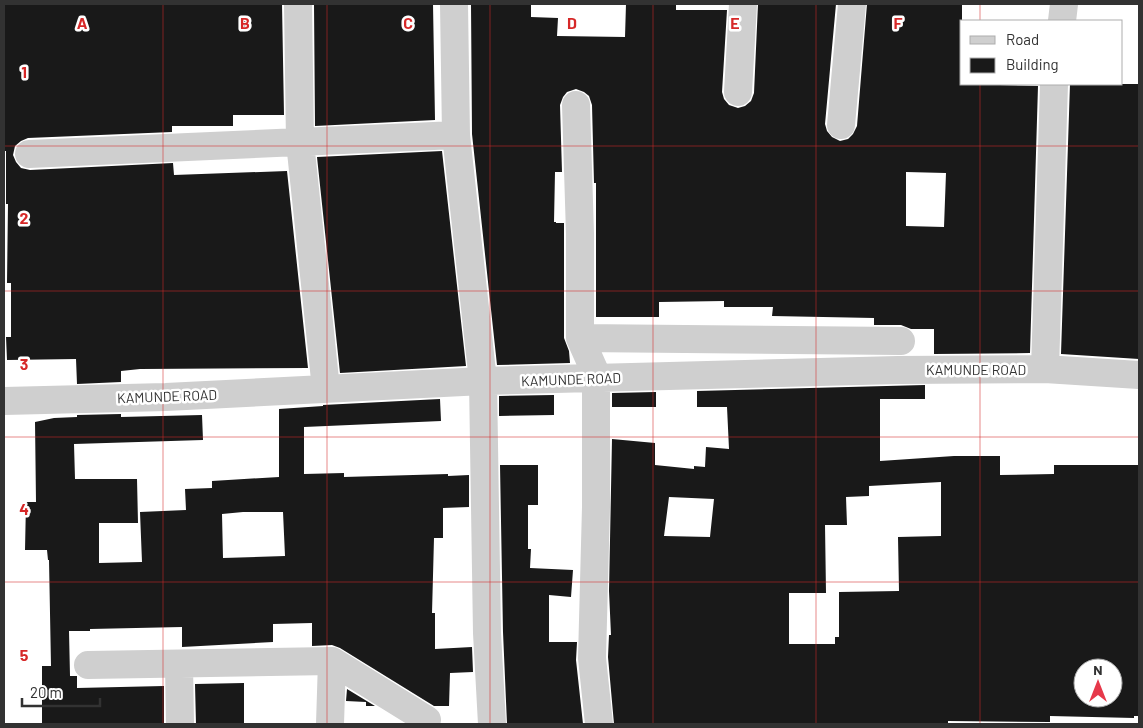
<svg xmlns="http://www.w3.org/2000/svg" width="1143" height="728" font-family="Barlow,sans-serif">
<style>
.building{fill:#191919;fill-rule:evenodd}
.lines{fill:none;stroke-linecap:round;stroke-linejoin:round}
.minor{stroke:#cfcfcf;stroke-width:28}
.grid{fill:none;stroke:#d62828;stroke-width:1;stroke-opacity:0.55}
.labels{text-anchor:middle;dominant-baseline:central;stroke-width:5;stroke-linejoin:round;paint-order:stroke}
.street-label{font-size:14px;fill:#323232;stroke:#fff}
.grid-label{font-size:16px;text-anchor:middle;font-weight:bold;fill:#d62828;stroke:#fff;stroke-width:5;stroke-linejoin:round;paint-order:stroke}
</style>
<rect width="100%" height="100%" fill="#fff"/>
<path class="building" d="M4,4h278l2,111h-51v11h-61v6l-144,6 -7,3 -6,5 -2,9 3,7 5,6 9,2 143,-7 1,12 113,-4 21,197 -168,1 -19,2v11l-44,2 -1,-25 -69,1 -1,-23h5v-54h-4l1,-79h-2v-53h-2z
M314,4h119l2,116 -120,6z
M471,4h60v13l27,1 -1,18 68,1 1,-33h50v6h51l-5,82 2,7 5,6 9,3 7,-2 6,-5 3,-8 4,-89h78l-11,120 2,7 5,6 8,4 8,-2 5,-5 4,-8 10,-122h95v80l76,2 -8,267 -96,1v-25h-23l-10,-4h-27v-7l-102,-2 1,-9h-49v-6l-65,1v15h-63v-134h-2l-2,-78 -3,-9 -5,-4 -8,-3 -9,3 -4,5 -3,8 2,67h-7l-1,50h2v1h8v115l5,13 1,12 -73,2 -25,-231zM906,172l40,1 -2,54 -38,-1z
M1070,84h69v275l-78,-5z
M442,151l24,215 -126,7 -23,-216z
M925,385v14h-45v62l74,-5h46v19l54,-1v-9h85v251h-5v2l-84,-2v6l-102,-1v3h-334l-6,-67 1,-22h2l-2,-44 3,-152 43,4v22l39,4v-3l11,1 1,-20 23,2 -2,-42h-30v-16zM941,482v54l-43,1 1,54 -60,1v45h-4v7h-46v-51h37l-1,-68h22l-1,-28 23,-1v-10zM669,497l45,2 -4,38 -46,-1zM1083,668h30v30h-30z
M656,392v15h-44v-14z
M554,395v20l-55,1v-20z
M440,399l1,22 -137,6v47l40,-1v4l104,-3v2l21,-1v32l-26,1v30h-9l-2,75h3v36l37,-2 1,25 -23,1 -1,33h-15l-94,-58 -8,-3 -20,1v-23l-39,1v18l-91,5v-20l-92,2v2h-21l1,45h7v12l87,-2v38h-122v-58h9l-2,-106h-1l-1,-10h-22l1,-48h10l-1,-80 19,-4 23,-1v-2l44,-1v3l81,-2 1,25 -129,4 1,35h62l1,44h-39v40l43,-1 -2,-50 46,-2 -1,-21 27,-1v-7l67,-4v-68l44,-3v-1zM243,512h40l2,44 -62,2 -1,-44z
M500,465h38v40h-10v44h3l-1,19 43,2 -2,27 -22,-2v47h28l-1,18 7,64h-76l-4,-92z
M244,683v40l-48,1 -1,-40z
M347,689l28,17h-9v-4l-20,-1z"/>
<g class="lines">
<path class="minor" d="M298,4l2,138 26,247
M454,4l2,131 27,246 4,252 5,91
M1062,21l2,-17
M738,92l5,-88
M576,105l4,129v104l16,36v133l-4,151 7,66
M841,125l11,-121
M29,154l427,-19
M580,338l321,3
M1045,369l9,-285
M4,401l162,-4 317,-16 415,-11 147,-1 94,6
M179,664l1,60
M88,665l244,-4 95,59
M330,724l2,-63"/>
</g>
<path class="grid" d="M163,4v720M327,4v720M490,4v720M653,4v720M816,4v720M980,4v17M980,84v640M4,146h1135M4,291h1135M4,437h1135M4,582h1135"/>
<g class="labels">
<g class="street-label">
<text x="976" y="369">KAMUNDE ROAD</text>
<text transform="translate(571 379) rotate(-2)">KAMUNDE ROAD</text>
<text transform="translate(167 396) rotate(-2)">KAMUNDE ROAD</text>
</g>
</g>
<g class="grid-label">
<text x="82" y="29">A</text>
<text x="245" y="29">B</text>
<text x="408" y="29">C</text>
<text x="572" y="29">D</text>
<text x="735" y="29">E</text>
<text x="898" y="29">F</text>
<text x="24" y="78">1</text>
<text x="24" y="224">2</text>
<text x="24" y="370">3</text>
<text x="24" y="515">4</text>
<text x="24" y="661">5</text>
</g>
<rect width="1143" height="728" fill="none" stroke="#323232" stroke-width="10"/>
<rect x="960" y="20" width="162" height="65" fill="#ffffff" stroke="#adadad"/>
<rect x="970" y="36" width="25" height="8" fill="#cfcfcf" stroke="#adadad"/>
<text x="1006" y="45" font-size="15" fill="#323232">Road</text>
<rect x="970" y="58" width="25" height="15" fill="#191919" stroke="#adadad"/>
<text x="1006" y="70" font-size="15" fill="#323232">Building</text>
<g transform="translate(1098 683)"><circle r="24" fill="#ffffff" stroke="#adadad"/>
<path d="M0-4L9 19L0 12L-9 19Z" fill="#e6384a"/>
<text y="-8" font-size="14" font-weight="bold" text-anchor="middle" fill="#323232">N</text>
</g>
<path d="M22 698v8h78v-8" fill="none" stroke="#323232" stroke-width="2.5"/>
<text x="30" y="698" font-size="15" fill="#323232" stroke="#ffffff" stroke-width="4" paint-order="stroke">20 m</text>
</svg>
